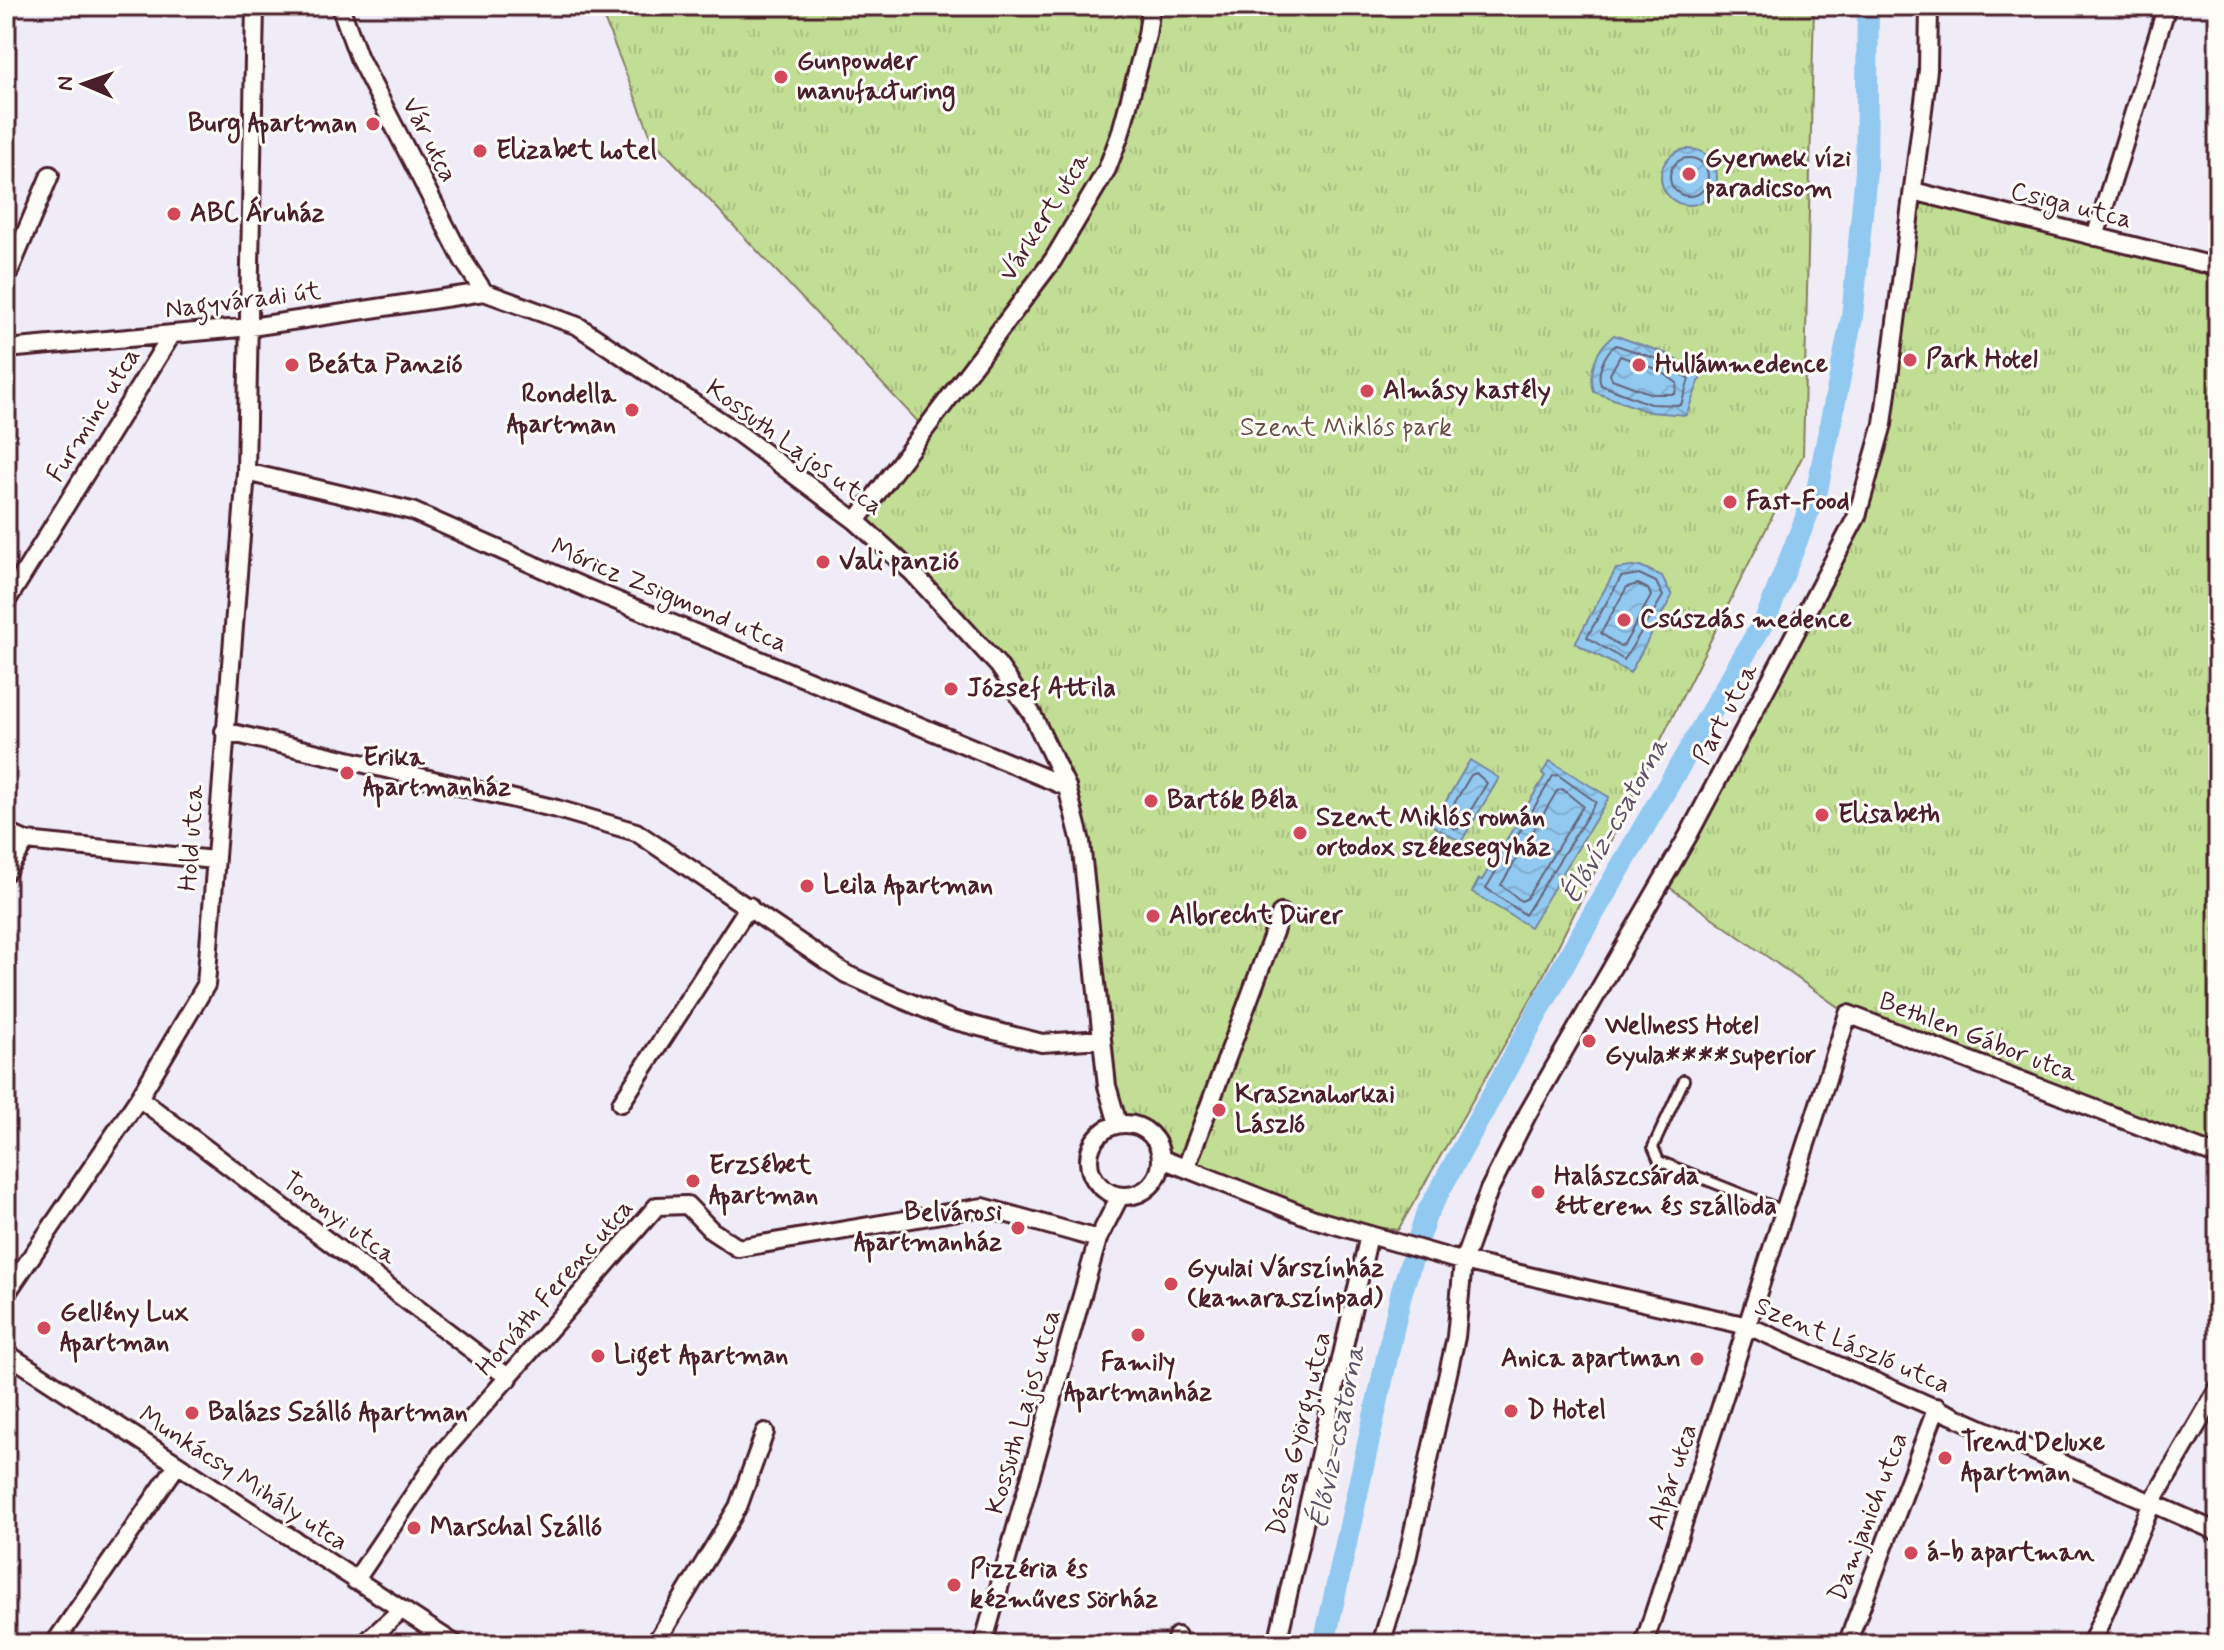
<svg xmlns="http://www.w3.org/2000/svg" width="2224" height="1650" font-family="Mynerve,sans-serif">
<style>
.park{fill:url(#park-tufts);stroke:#867e60;stroke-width:2}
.water{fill:url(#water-waves);stroke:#7585a1;stroke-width:2}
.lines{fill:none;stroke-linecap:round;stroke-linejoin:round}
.shore{stroke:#66637a;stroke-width:2}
.canal{stroke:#91c9f0;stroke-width:22}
.service-casing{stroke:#4a1f2b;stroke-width:14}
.minor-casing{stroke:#4a1f2b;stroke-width:22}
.service{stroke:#fdfcf7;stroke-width:8}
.minor{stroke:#fdfcf7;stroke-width:16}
.poi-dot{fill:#d1495b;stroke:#fdfcf7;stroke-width:3}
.labels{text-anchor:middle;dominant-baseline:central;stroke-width:6;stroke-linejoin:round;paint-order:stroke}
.poi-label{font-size:26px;font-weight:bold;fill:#4a1f2b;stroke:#fdfcf7;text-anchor:start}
.street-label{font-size:26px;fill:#4a1f2b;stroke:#fdfcf7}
.park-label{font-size:26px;fill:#684f46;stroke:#fdfcf7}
.water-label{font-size:28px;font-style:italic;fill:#5f5266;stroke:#fdfcf7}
</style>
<defs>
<pattern id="park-tufts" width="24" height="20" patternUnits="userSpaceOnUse" patternTransform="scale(2)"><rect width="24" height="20" fill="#c2de95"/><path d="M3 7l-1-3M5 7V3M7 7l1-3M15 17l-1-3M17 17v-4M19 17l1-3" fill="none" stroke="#a8be81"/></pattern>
<pattern id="water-waves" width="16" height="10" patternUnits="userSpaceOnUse" patternTransform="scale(2)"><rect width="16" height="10" fill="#91c9f0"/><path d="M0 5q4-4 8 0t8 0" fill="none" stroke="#7facce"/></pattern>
</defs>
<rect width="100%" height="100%" fill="#efecf8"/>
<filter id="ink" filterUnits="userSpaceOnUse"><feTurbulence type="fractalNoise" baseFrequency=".0125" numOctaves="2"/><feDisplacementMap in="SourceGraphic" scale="16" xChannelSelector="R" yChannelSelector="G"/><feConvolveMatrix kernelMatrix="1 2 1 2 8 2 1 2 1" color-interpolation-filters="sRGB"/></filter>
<g filter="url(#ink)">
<path class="park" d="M599,6h1215l-11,449 -266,533 -139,242 -84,-11 -152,-60 -3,-13 -16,-19 -25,-3 -51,-337 -69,-122 -142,-144 68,-93 -272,-289z
M1913,191l305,76v889l-370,-142 -186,-132 195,-366 26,-92z"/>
<path class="water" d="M1661 177a28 28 0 1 1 56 0a28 28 0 1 1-56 0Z
M1614,335l53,19 34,23 -15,38 -37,-3 -55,-20c-6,-22 2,-43 20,-57z
M1640,566l22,10 10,20 -42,77 -55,-30 41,-74z
M1470,760l29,18 -38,64 -29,-17z
M1550,761l59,36 -79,130 -58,-35 7,-13 3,1 63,-104 -3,-3z"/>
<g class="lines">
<path class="shore" d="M1670 177a19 19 0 1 1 38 0a19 19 0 1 1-38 0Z
M1616,345l47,16 26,18 -8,26 -31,-1 -49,-19c-5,-12 4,-33 15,-40z
M1620,356l39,14 18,13 -2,11h-23l-40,-15 -2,-5z
M1639,574l17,8 7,14 -39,64 -37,-23 34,-60z
M1638,584l10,5 3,7 -27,49 -4,2 -19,-14 26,-46z
M1476,773l11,10 -27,45 -5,1 -10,-10 26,-44z
M1558,775l38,27 -71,113 -39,-27 67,-112z
M1562,789l21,17 -57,93 -5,2 -20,-16 56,-94z"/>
<path class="canal" d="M1324,1644l77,-350 25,-79 145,-263 196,-336 50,-126 35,-173 14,-146 2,-165"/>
<defs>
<path id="service" d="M1684,1080l-31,67 6,14 125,50"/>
<path id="minor" d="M340,6l19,52 104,202 21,32
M1913,191l305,76
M2095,237l72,-231
M6,279l44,-104
M6,349l245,-22 233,-35 94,34 160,107 118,88 56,51 86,93 34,49 35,73 14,55 26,244 11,38
M246,472l166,39 174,77 481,199
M856,521l197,-261 54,-91 13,-34 27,-100 4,-29
M6,602l166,-268
M224,731l333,78 79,23 210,142 53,24 53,22 90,23 60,-4
M6,832l20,9 188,19
M6,872l20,-31
M139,1098l370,280
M621,1103l128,-197
M1089 1160a36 36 0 1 1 72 0a36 36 0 1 1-72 0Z
M1162,1159l152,60 136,39 298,68 470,206
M1186,1168l95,-255
M6,1294l133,-196 67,-113 40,-513 9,-466
M6,1353l449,291
M355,1581l86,-127 216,-248 30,-1 25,26 26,17 245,-41 115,32
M54,1644l123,-179
M364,1644l36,-33
M655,1644l83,-137 27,-75
M983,1644l115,-405 22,-43
M1175,1644l2,-8
M1277,1644l92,-409
M1381,1644l26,-85 49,-222 7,-75 26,-72 39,-77 160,-277 169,-320 26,-92 45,-354 1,-64
M1644,1644l204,-630 370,142
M1847,1644l90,-237
M2091,1644l62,-143 65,-112"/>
</defs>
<use href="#service" class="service-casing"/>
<use href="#minor" class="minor-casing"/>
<use href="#service" class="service"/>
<use href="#minor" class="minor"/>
</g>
</g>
<g class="poi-dot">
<circle cx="781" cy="77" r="8"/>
<circle cx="373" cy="124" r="8"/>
<circle cx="480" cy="151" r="8"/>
<circle cx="1689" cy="174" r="8"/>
<circle cx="174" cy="214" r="8"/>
<circle cx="1910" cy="360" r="8"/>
<circle cx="292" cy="365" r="8"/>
<circle cx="1639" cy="365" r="8"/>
<circle cx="1367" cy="391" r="8"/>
<circle cx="632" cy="410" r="8"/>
<circle cx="1730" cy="502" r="8"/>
<circle cx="823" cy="562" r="8"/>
<circle cx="1624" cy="620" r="8"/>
<circle cx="951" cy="689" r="8"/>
<circle cx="347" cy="773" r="8"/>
<circle cx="1151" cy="801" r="8"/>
<circle cx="1822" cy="815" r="8"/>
<circle cx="1300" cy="833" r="8"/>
<circle cx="807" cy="886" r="8"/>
<circle cx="1153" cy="916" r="8"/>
<circle cx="1589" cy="1041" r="8"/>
<circle cx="1219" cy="1110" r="8"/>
<circle cx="693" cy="1181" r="8"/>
<circle cx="1538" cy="1192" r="8"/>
<circle cx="1018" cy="1228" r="8"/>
<circle cx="1171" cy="1284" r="8"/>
<circle cx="44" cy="1328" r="8"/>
<circle cx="1138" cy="1335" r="8"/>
<circle cx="598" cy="1356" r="8"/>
<circle cx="1697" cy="1359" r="8"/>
<circle cx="1511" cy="1411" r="8"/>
<circle cx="192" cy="1413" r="8"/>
<circle cx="1945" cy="1458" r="8"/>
<circle cx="414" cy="1528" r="8"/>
<circle cx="1911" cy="1553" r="8"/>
<circle cx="954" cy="1585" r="8"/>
</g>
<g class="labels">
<g class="poi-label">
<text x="797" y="62">Gunpowder<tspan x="797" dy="30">manufacturing</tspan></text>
<text x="357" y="124" text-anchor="end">Burg Apartman</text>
<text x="496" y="151">Elizabet hotel</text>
<text x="1705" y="159">Gyermek vízi<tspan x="1705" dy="30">paradicsom</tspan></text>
<text x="190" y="214">ABC Áruház</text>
<text x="1926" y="360">Park Hotel</text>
<text x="308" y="365">Beáta Panzió</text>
<text x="1655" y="365">Hullámmedence</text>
<text x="1383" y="391">Almásy kastély</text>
<text x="616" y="395" text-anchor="end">Rondella<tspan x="616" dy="30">Apartman</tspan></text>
<text x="1746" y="502">Fast-Food</text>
<text x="839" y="562">Vali panzió</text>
<text x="1640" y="620">Csúszdás medence</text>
<text x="967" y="689">József Attila</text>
<text x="363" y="758">Erika<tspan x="363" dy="30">Apartmanház</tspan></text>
<text x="1167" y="801">Bartók Béla</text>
<text x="1838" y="815">Elisabeth</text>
<text x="1316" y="818">Szent Miklós román<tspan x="1316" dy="30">ortodox székesegyház</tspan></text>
<text x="823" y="886">Leila Apartman</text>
<text x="1169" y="916">Albrecht Dürer</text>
<text x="1605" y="1026">Wellness Hotel<tspan x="1605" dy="30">Gyula****superior</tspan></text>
<text x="1235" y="1095">Krasznahorkai<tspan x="1235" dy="30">László</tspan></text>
<text x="709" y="1166">Erzsébet<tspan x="709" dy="30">Apartman</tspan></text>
<text x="1554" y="1177">Halászcsárda<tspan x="1554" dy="30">étterem és szálloda</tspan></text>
<text x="1002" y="1213" text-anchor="end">Belvárosi<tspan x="1002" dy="30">Apartmanház</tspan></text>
<text x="1187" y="1269">Gyulai Várszínház<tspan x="1187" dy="30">(kamaraszínpad)</tspan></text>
<text x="60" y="1313">Gellény Lux<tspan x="60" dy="30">Apartman</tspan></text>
<text x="614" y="1356">Liget Apartman</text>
<text x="1681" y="1359" text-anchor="end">Anica apartman</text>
<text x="1138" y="1363" text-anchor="middle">Family<tspan x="1138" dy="30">Apartmanház</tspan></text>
<text x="1527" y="1411">D Hotel</text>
<text x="208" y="1413">Balázs Szálló Apartman</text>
<text x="1961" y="1443">Trend Deluxe<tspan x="1961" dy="30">Apartman</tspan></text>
<text x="430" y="1528">Marschal Szálló</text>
<text x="1927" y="1553">á-b apartman</text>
<text x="970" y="1570">Pizzéria és<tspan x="970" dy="30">kézműves sörház</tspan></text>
</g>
<g class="street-label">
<text transform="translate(429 140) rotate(63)">Vár utca</text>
<text transform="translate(2071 206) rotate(14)">Csiga utca</text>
<text transform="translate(1045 217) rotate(-58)">Várkert utca</text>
<text transform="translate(243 301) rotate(-7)">Nagyváradi út</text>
<text transform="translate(94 415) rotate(-58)">Furminc utca</text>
<text transform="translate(794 448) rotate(36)">Kossuth Lajos utca</text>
<text transform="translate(669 596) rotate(23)">Móricz Zsigmond utca</text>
<text transform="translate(1726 714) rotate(-62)">Part utca</text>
<text transform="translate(192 838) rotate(-86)">Hold utca</text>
<text transform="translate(1978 1038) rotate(21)">Bethlen Gábor utca</text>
<text transform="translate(339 1219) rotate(37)">Toronyi utca</text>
<text transform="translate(555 1288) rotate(-49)">Horváth Ferenc utca</text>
<text transform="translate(1852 1346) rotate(23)">Szent László utca</text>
<text transform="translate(1024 1412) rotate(-74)">Kossuth Lajos utca</text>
<text transform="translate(1300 1434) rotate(-77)">Dózsa György utca</text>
<text transform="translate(1673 1477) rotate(-72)">Alpár utca</text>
<text transform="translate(243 1479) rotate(33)">Munkácsy Mihály utca</text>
<text transform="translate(1869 1517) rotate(-69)">Damjanich utca</text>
</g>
<g class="park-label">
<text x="1346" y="428">Szent Miklós park</text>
</g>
<g class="water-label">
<text transform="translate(1616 821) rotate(-60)">Élővíz-csatorna</text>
<text transform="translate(1338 1437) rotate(-78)">Élővíz-csatorna</text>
</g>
</g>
<rect width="2224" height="1650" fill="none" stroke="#fdfcf7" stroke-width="32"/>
<rect x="16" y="16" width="2192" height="1618" fill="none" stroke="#4a1f2b" stroke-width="3" filter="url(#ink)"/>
<g transform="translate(84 84) rotate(272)" stroke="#fdfcf7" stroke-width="6" paint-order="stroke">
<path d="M0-6L14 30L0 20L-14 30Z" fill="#4a1f2b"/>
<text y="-12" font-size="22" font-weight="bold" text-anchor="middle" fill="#4a1f2b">N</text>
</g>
</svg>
